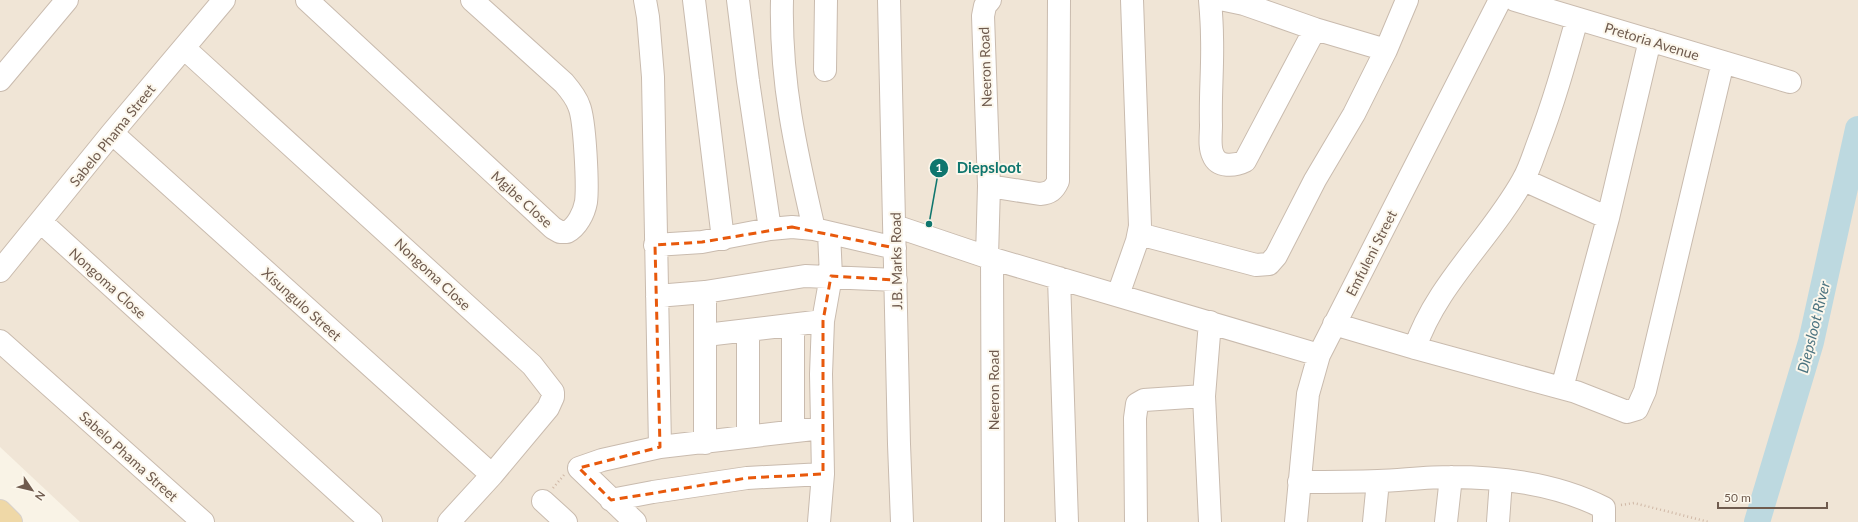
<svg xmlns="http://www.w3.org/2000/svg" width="1858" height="522" font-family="Lato,sans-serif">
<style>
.residential{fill:#f0e5d6}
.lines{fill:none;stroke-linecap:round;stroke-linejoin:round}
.river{stroke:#bdd9e0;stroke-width:26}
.minor-casing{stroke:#c9bbae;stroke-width:24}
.major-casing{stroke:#d7d1cd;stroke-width:24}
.path{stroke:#cfb7a5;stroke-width:2.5;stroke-dasharray:1 3;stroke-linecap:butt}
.minor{stroke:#fff;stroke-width:22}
.major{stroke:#efd8a7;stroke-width:22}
.marked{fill:none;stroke:#e8590c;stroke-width:3;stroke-dasharray:8 5;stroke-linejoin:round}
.labels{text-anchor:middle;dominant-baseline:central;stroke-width:4;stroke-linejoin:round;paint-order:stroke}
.street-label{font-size:14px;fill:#6f5b4e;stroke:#fcf7ec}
.water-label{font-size:15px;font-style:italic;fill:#4c7480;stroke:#fcf7ec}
.leader{fill:none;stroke:#0f766e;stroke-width:1.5}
.callout-dot{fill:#0f766e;stroke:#fcf7ec;stroke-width:1.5}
.mark-label{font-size:12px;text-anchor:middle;font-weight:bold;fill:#fff}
.callout-label{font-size:15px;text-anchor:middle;font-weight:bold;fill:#0f766e;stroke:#fcf7ec;stroke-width:4;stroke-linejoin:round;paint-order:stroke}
</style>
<rect width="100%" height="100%" fill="#f9f3e6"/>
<path class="residential" d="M0,0h1858v522h-1778l-80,-75z"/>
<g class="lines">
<path class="river" d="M1757,522l54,-180 47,-213"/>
<defs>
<path id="minor" d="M307,0l246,228 7,4h7c10,-5 17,-19 19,-30 2,-16 -1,-82 -7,-96 -3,-9 -9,-16 -15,-23l-92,-83
M645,0l3,17 5,60 7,370
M694,0l29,239
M738,0l10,81 22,148
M782,0c-2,81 14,151 32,229
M889,0l10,444 3,78
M1210,0c1,12 2,24 2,37 1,29 -2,58 -1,88 0,9 -2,22 2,30 5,13 22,11 32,6l70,-132
M1225,0l19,4 71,25 71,21
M1515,0l275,82
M184,48l348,317 21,27v5l-5,11 -56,67 -43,47
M825,70l1,-70
M0,80l67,-80
M112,133l380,342
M1524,180l84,38
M989,186l51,8c10,-1 14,-4 18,-13l1,-181
M41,222l330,300
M895,226l92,31 332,98
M1139,234l117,31 13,-1 7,-8 39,-76 39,-66 32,-64 21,-50
M655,245l47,-3 68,-13 22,-2 22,2 81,19
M987,257l2,-71 -6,-170 2,-10 5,-6
M992,258l1,264
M0,271l112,-138 112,-133
M1059,278l8,244
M705,292v151
M1118,295l19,-54 3,-15 -8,-226
M657,296l48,-4 100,-16 91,4
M1334,324l81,24 161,44 51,20 10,-3 8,-18 78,-329
M748,330v106
M706,335l117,-14
M0,341l203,181
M1415,348c21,-63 76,-110 108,-168 6,-10 10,-23 14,-34 16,-41 28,-84 40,-127
M1562,388l46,-170 42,-178
M793,431v-106
M1299,482c27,0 53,0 79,-1 24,-1 49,-4 73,-4 51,0 107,7 153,31v14
M611,500l42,-8 94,-14 76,-4
M543,501l23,21
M635,522l-56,-54 23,-8 58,-13 162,-19
M819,522l4,-48 -2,-100 2,-53 8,-45 -2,-43
M1136,522l-1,-104 2,-14 7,-4 60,-4
M1210,522l-6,-126 6,-74
M1296,522l12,-128 11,-39 181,-355
M1374,522l4,-41
M1446,522l5,-45
M1498,522l3,-42"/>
<path id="major" d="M0,511l11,11"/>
</defs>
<use href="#minor" class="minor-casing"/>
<use href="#major" class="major-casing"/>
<path class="path" d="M553,488l11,-13
M1621,505l13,-2 75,19"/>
<use href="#minor" class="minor"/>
<use href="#major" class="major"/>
</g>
<path class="marked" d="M792,227l103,21 1,32 -65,-4 -8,45v153l-76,4 -136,22 -32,-32 81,-21 -5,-202 47,-3z"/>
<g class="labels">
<g class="street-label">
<text transform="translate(1652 41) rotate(17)">Pretoria Avenue</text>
<text transform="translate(985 67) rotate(-92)">Neeron Road</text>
<text transform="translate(112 135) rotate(-51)">Sabelo Phama Street</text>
<text transform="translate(522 199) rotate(42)">Mgibe Close</text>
<text transform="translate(1371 253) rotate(-63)">Emfuleni Street</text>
<text transform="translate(896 261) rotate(-91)">J.B. Marks Road</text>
<text transform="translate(433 274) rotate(43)">Nongoma Close</text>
<text transform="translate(108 283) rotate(42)">Nongoma Close</text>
<text transform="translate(302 304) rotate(42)">Xisungulo Street</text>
<text transform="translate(993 390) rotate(-90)">Neeron Road</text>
<text transform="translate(129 456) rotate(42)">Sabelo Phama Street</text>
</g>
<g class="water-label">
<text transform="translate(1813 327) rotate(-76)">Diepsloot River</text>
</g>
</g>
<path class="leader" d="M929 224L939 168"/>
<g class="callout-dot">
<circle cx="929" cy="224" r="4"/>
<circle cx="939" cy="168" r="10"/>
</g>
<g class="mark-label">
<text x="939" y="172">1</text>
</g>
<g class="callout-label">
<text x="989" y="173">Diepsloot</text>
</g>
<g transform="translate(32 490) rotate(125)" stroke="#fcf7ec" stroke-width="3" paint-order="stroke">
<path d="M0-3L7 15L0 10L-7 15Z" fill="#6f5b4e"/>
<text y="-6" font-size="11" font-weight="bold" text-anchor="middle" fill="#6f5b4e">N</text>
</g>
<path d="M1718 502v6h109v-6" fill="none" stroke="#6f5b4e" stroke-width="2"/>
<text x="1724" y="502" font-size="12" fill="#6f5b4e" stroke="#fcf7ec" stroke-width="3" paint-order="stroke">50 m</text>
</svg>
